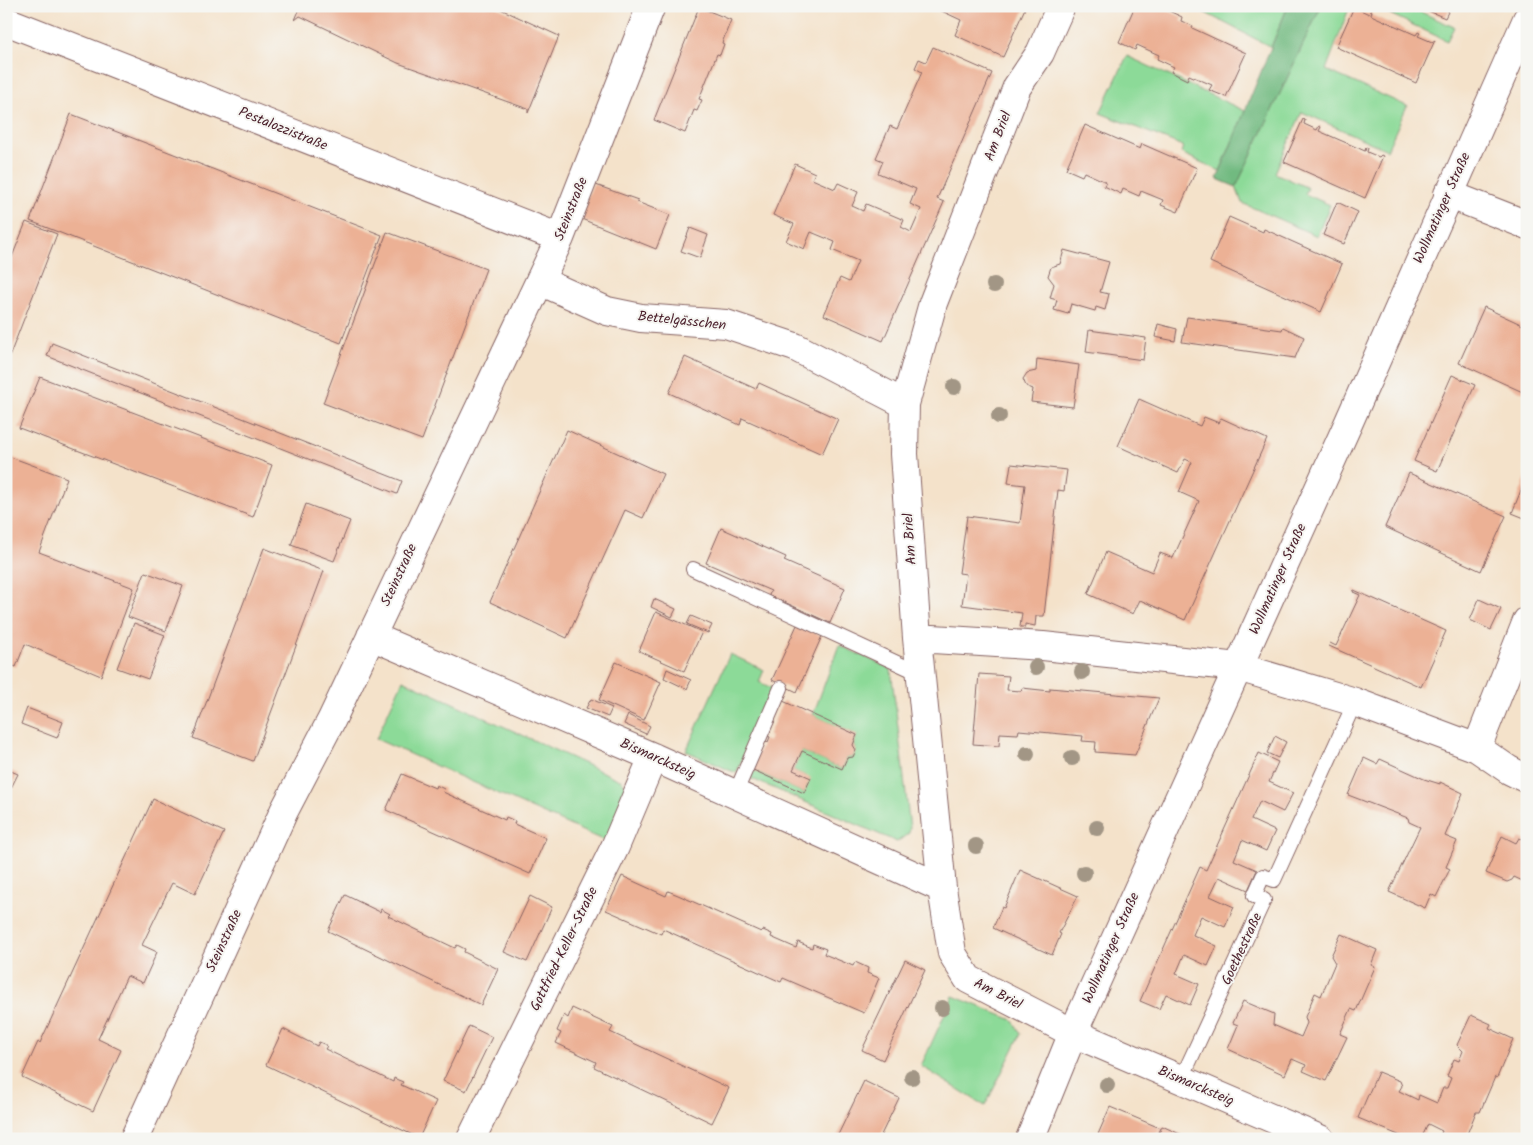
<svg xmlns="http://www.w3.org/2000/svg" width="1533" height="1145" font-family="Kalam,sans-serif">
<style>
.green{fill:#8cda98;stroke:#6b7c62}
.forest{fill:#71ba80;stroke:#5e6c56}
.building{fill:#ecb195}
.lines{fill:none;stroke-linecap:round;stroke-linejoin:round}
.lane-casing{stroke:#866363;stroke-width:16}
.street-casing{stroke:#866363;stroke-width:30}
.secondary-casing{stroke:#866363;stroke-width:30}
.lane{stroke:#fff;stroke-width:14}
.street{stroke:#fff;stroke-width:28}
.secondary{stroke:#fff;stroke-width:28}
.tree{fill:#a29685}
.labels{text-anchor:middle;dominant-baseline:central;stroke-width:4;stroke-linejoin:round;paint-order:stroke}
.street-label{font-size:14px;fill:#4a1f2b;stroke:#f6f6f2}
</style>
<rect width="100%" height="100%" fill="#f6f6f2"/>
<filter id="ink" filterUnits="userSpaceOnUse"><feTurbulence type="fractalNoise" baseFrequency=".02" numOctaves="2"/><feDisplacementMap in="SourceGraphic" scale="10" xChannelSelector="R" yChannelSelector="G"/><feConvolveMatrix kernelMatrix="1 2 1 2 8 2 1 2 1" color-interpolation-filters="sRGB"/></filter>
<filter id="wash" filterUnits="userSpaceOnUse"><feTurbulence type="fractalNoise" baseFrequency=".0096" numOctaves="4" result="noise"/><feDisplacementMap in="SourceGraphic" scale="20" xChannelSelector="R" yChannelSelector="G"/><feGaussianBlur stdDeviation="1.12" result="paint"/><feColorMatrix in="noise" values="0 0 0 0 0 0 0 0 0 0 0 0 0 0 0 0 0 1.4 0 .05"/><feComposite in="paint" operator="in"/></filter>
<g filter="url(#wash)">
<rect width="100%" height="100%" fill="#f4e2ca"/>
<path class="green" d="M1192,6h96l-17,41z
M1321,6h29l-24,64 81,36 -20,44 -85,-38 -27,61 33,15 -3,6 25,11 -13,31 -75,-33 -6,-16z
M1373,6h39v2l42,19 -7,14z
M1127,56l118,55 -25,60 -39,-18 2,-7 -83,-33z
M839,645l52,24 19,159 -1,5 -12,9 -147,-64 3,-8 51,23 6,-15 -17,-8 9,-19 40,18 5,-11 6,-1 3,-7 -3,-5 4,-10 -44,-20z
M730,654l34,16 -5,12 15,7 -38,84 -50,-22z
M403,680l219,101 4,6 -19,55 -231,-103z
M953,996l60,24 8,14 -36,72 -64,-40z"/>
<path class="forest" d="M1288,6h33l-85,181 -19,-8z"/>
<g id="blocks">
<path class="building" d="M301,6h193l65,30 -31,77v-4l-130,-46 -98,-47 -5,4z
M931,6h95l-23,51 -48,-22 6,-15z
M1135,6h23l24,11 -1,4 12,5 -1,2 54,25 -20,44 -17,-7 3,-5 -23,-10 -2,5 -16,-8 3,-5 -17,-8 2,-4 -22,-10 -2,5 -16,-8z
M1425,6h26l-6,12 -21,-9z
M699,7l32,13 -9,23 2,1 -4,11 -3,-1 -18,45 3,1 -5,11 -3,-1 -9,23 -31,-13z
M1354,7l15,7 1,-3h2l-1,4 45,20 2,-3 2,1 -2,3 14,6 3,-2 -19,43 -80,-36z
M933,47l59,26 -55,126 7,3 -61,139 -59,-26 16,-37 9,4 9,-21 -26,-11 3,-8 -24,-10 -7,17 -18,-8 8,-17 -21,-9 22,-51 20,9 -3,6 23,10 3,-6 20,9 -6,14 11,5 3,-7 38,16 -3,7 10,5 10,-23 -11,-5 6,-15 -38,-16 5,-12 -7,-3 14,-32 7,3 25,-57 -7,-4 4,-9 7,3z
M71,114l311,121 -41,108 -311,-122z
M1303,119l2,1 -1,4 13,6 2,-4 2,1 -2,4 46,20 1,-4 2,1 -1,4 12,5 2,-2 2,1 -18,42 -81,-36z
M1085,125l55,24 2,-5 55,24 -19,44 -17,-7 2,-5 -22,-9 -2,5 -16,-7 -2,5 -17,-8 2,-4 -22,-10 -2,4 -16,-7z
M593,184l45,16 -1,2 33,13 -14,34 -77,-31z
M1337,202l21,10 -14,32 -21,-9z
M1229,217l34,15 1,-3 78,35 -21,48 -111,-50z
M26,222l31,12 -51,131v-93z
M690,228l18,7 -8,23 -19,-7z
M387,232l99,37 -64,171 -99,-37z
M1064,250l45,12 -9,30 9,2 -4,16 -9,-3 -1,4 -24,-7 -3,10 -14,-4 3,-10 -7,-2 4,-14 -6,-8 3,-9 9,-3z
M1484,307l43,20v67l-68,-31z
M1187,317l95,13 1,-3 21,10 -9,21 -113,-16z
M1158,324l19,5 -2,12 -20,-4z
M1089,330l57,8 -3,22 -57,-8z
M52,343l350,138 -5,13 -350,-138z
M685,357l71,32 3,-6 79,36 -16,35 -80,-36 -2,7 -71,-32z
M1037,359l42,6 -6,42 -42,-5 2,-13 -7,-3 -3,-7 4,-6 9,-2z
M1452,375l23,10 -38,86 -23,-10z
M40,377l232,88 -19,52 -234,-89z
M1139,399l61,27 4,-9 15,6 2,-5 46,21 -82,181 -45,-20 -7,14 -45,-20 18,-42 46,20 8,-19 13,5 26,-57 -20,-9 13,-30 -7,-3 -7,14 -60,-27z
M567,430l96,44 -20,44 -18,-8 -58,128 -77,-36z
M8,456l59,22 -28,74 95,36 -33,88 -76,-32 -9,23 -10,-4z
M1011,464l56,6 -3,21 -6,-1 -14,126h-8l-1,10 -10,-2v3h-5l2,-14 -60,-8 4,-31 -7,-1 8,-57 53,7 5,-38 -17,-2z
M1409,473l97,43 -25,55 -96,-44z
M1527,475v44l-15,-6z
M306,504l44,17 -16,40 -43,-16z
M721,528l65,29 -2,4 61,27 -15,35 -61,-28 2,-4 -65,-28z
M264,548l60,23 -71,190 -60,-23z
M145,572l38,14 -17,45 -38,-14z
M1354,590l92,41 -25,56 -92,-41 1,-3 6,3 24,-51 -7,-3z
M654,599l22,10 -4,8 -21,-10z
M1479,599l22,10 -10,21 -21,-10z
M656,612l46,20 -18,39 -45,-20z
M691,616l21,9 -4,8 -21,-9z
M134,623l31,12 -17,44 -31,-11z
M797,625l25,11 -25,56 -25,-12z
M616,662l45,20 -17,38 -45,-20z
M667,669l24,11 -4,9 -23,-11z
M979,674l30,2 -2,14 14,1 1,-3 28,3v-3l109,10 -24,57 -40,-3 1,-10 -14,-1 1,-5 -64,-6 -1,4 -18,-1 -1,13 -26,-2z
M591,699l21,9 -4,9 -22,-9z
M783,701l74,34 -4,10 3,5 -3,7 -6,1 -5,11 -40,-18 -9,19 18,8 -7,15 -53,-24 13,-29 4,2 2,-5 -2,-1z
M27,708l36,14 -6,16 -36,-14z
M628,715l22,11 -4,8 -22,-10z
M1275,736l11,6 -8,16 -11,-5z
M1259,753l19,9 -9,20 24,11 -10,19 -23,-11 -9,19 24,11 -9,20 -24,-11 -8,20 23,10 -9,20 -29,-13 -9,19 24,11 -9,20 -24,-11 -8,19 24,11 -9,20 -24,-11 -8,19 23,10 -9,21 -24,-11 -7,15 -19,-8 60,-134 6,3z
M1364,758l13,6 3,-5 44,20 16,5v-2l23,11 -18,43 12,5 -11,26 4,2 -14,28 -5,-3 -6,14 -36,-16 31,-65 -11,-5 -1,-4 -60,-23z
M6,769l12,5 -12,24z
M402,774l33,14 1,-3 8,4 -1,3 62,28 1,-3 9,4 -1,3 32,14 -16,36 -144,-64z
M153,799l71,33 -29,62 -23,-11 -30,62 15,7 -14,31 -16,-7 -29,63 23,11 -28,61 -71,-34 16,-35 2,1z
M1502,836l14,7 3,-5 8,3v42l-13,-6 -2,3 -5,2 -21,-9z
M1020,870l58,26 -19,37 2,1 -9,21 -59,-27 9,-21 2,1z
M622,876l44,20 2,-5 10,4 83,37 2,-2 9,4 -1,3 25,11 2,-6 14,6 1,-4 13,5 -2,5 29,12 2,-4 13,6 -1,5 12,5 -15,35 -81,-35 -2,4 -118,-53 -2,5 -55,-24z
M345,895l35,17 1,-3 9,5 -2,2 67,32 2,-3 8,4 -1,3 34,17 -17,36 -153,-74z
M530,896l22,11 -25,55 -23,-10z
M1341,934l36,16 -6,15 4,2 -19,44 -5,-2 -11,25 7,3 -21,44 -23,-10 3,-6 -14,-6 -7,16 -57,-26 10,-24 -5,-2 10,-22 31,13 -1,11 28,12 6,-14 -2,-6 10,-24 6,3 14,-33 -4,-7z
M905,960l20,10 -42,90 -21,-10z
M572,1008l41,19 -3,5 119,56 -17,35 -118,-56 2,-5 -40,-19 5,-10 -4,-2 7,-16 4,3z
M1471,1015l20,9 -2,4 24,11 -16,39 -2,-1 -15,35h-4l-11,27h-20l-5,-3 2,-5 -14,-7 -7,15h-13l-50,-21 20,-46 22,9 2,5 -3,5 19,9 1,-5 18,8 6,-15h4l4,-10 -4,-2 7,-17 5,2 4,-10 -6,-6z
M469,1026l23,11 -26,54 -23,-10z
M283,1029l34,17 2,-4 5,2 3,2 -2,3 68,33 1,-4 4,2 5,2 -2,3 35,16 -17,37 -153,-73z
M864,1081l35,17 -20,41h-43z
M1110,1107l50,21 -5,11h-59z
M1162,1126l29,13h-34z"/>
</g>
</g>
<g filter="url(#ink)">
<use href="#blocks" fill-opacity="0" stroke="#866363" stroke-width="1"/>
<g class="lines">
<defs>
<path id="lane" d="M693,569l228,105
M735,794l46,-106
M1181,1080l83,-180 -10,-4 9,-20 11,4 81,-178"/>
<path id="street" d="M1061,6l-21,47 -23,34 -84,216 -28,101 -1,50 13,184 25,250 10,65 16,26 105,54 247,106
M6,21l554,217
M1448,194l79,31
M540,281l67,30 34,7 85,6 69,23 110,57
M371,636l282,121 289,131
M917,638l126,8 195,21 117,35 122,46 32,22 18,9
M1477,748l50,-127
M134,1139l150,-328 48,-92 228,-481 91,-232
M471,1139l144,-292 38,-90"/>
<path id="secondary" d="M1030,1139l43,-106 275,-609 179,-405"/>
</defs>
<use href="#lane" class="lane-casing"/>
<use href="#street" class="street-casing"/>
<use href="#secondary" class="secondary-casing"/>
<use href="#lane" class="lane"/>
<use href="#street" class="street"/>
<use href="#secondary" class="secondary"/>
</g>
<g class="tree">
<circle cx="994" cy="285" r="8"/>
<circle cx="954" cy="387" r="8"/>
<circle cx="999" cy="416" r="8"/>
<circle cx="1036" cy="667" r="8"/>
<circle cx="1082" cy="672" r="8"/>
<circle cx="1027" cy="754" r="8"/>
<circle cx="1072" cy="758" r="8"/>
<circle cx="1097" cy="828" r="8"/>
<circle cx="976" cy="846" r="8"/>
<circle cx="1084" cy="873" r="8"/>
<circle cx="942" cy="1008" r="8"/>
<circle cx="912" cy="1077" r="8"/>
<circle cx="1107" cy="1085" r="8"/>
</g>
</g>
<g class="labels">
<g class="street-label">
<text transform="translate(283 129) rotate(22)">Pestalozzistraße</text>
<text transform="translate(998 136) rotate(-69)">Am Briel</text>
<text transform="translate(1442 208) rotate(-66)">Wollmatinger Straße</text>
<text transform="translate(571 209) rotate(-68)">Steinstraße</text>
<text transform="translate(682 321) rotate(6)">Bettelgässchen</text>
<text transform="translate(910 539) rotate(-94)">Am Briel</text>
<text transform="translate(399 575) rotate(-65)">Steinstraße</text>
<text transform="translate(1278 579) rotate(-66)">Wollmatinger Straße</text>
<text transform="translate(658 759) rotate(24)">Bismarcksteig</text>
<text transform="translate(224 941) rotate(-65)">Steinstraße</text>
<text transform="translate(1111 948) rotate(-66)">Wollmatinger Straße</text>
<text transform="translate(564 949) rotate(-64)">Gottfried-Keller-Straße</text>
<text transform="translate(1242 949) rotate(-65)">Goethestraße</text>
<text transform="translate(998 994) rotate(27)">Am Briel</text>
<text transform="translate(1196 1086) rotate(23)">Bismarcksteig</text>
</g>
</g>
<rect width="1533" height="1145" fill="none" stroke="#f6f6f2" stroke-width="25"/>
</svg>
